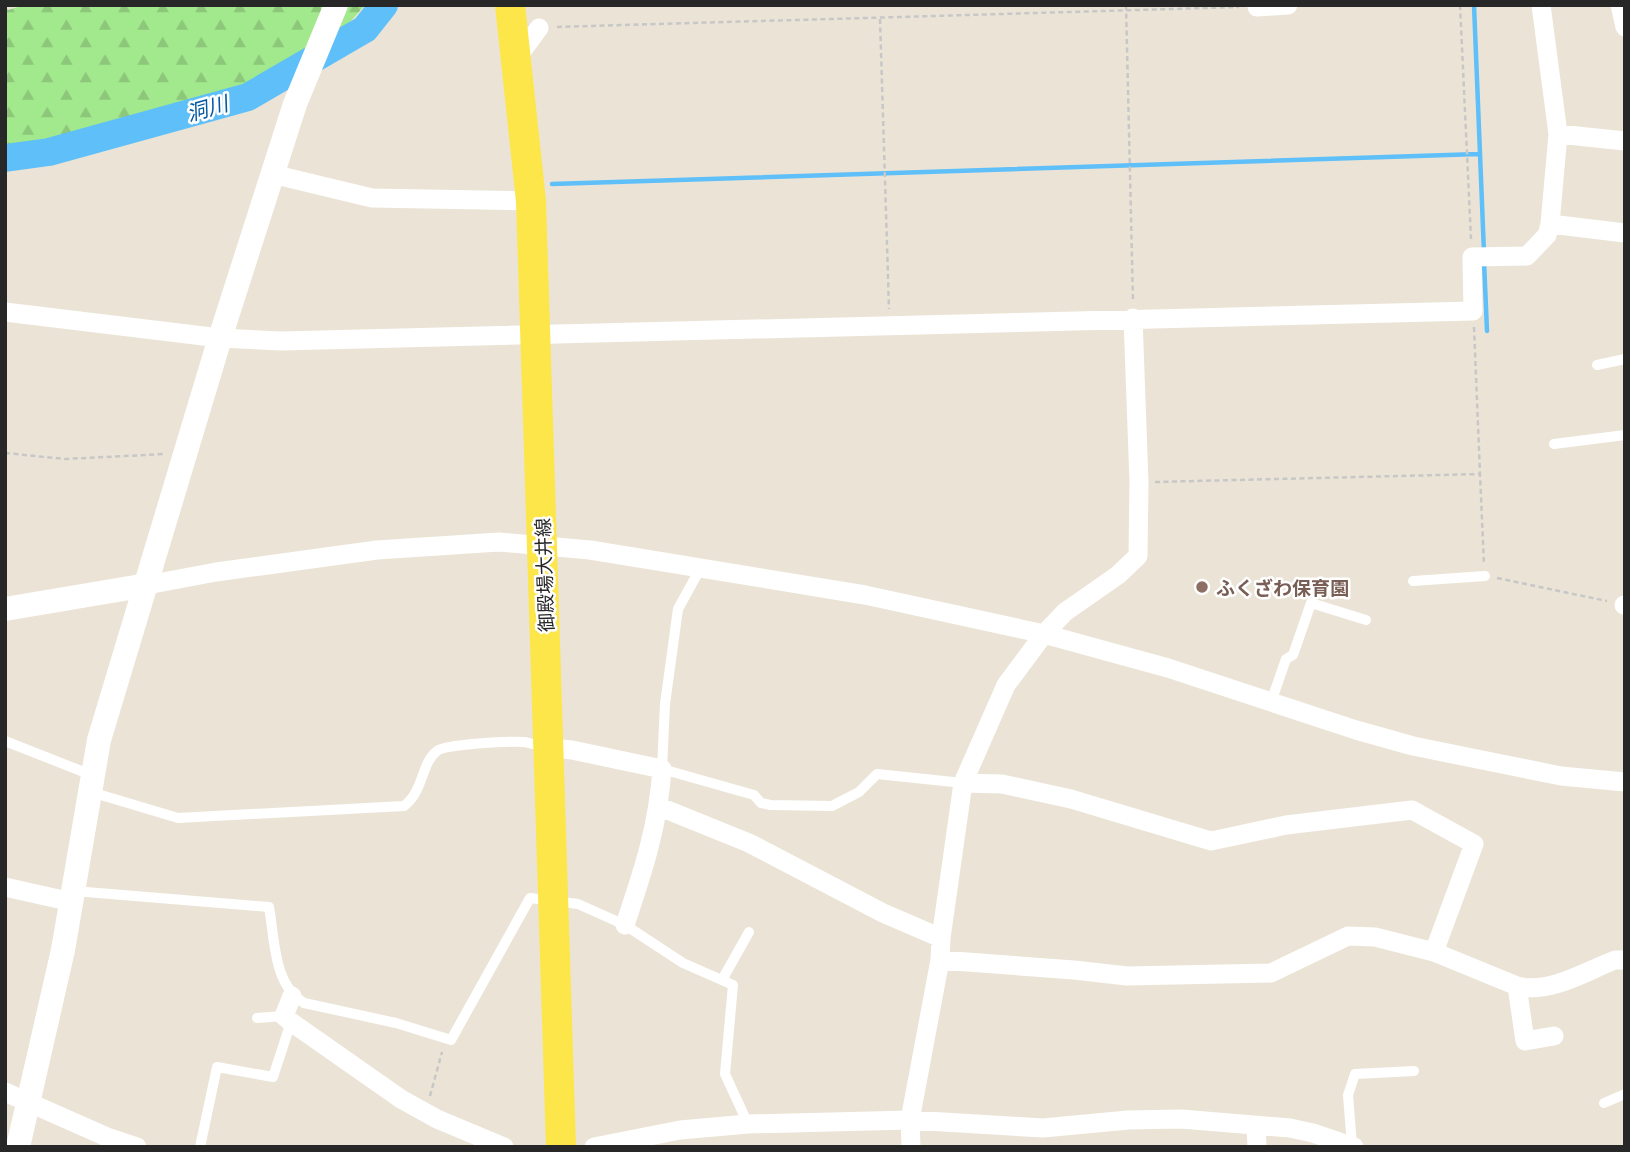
<svg xmlns="http://www.w3.org/2000/svg" width="1630" height="1152" font-family="'Golos Text','Noto Sans JP',sans-serif">
<style>
.forest{fill:url(#forest-firs)}
.lines{fill:none;stroke-linecap:round;stroke-linejoin:round}
.stream{stroke:#5ebff9;stroke-width:4.5}
.river{stroke:#5ebff9;stroke-width:28}
.path{stroke:#c7c7c7;stroke-width:2.5;stroke-dasharray:5 3.5;stroke-linecap:butt}
.service{stroke:#fff;stroke-width:10}
.minor{stroke:#fff;stroke-width:19}
.tertiary{stroke:#fff;stroke-width:24}
.primary{stroke:#fce64a;stroke-width:30}
.education-dot{fill:#8d6e63;stroke:#fff;stroke-width:2.5}
.labels{text-anchor:middle;dominant-baseline:central;stroke-width:5;stroke-linejoin:round;paint-order:stroke}
.street-label{font-size:19px;fill:#272727;stroke:#fff}
.education-label{font-size:19px;font-weight:bold;fill:#785e54;stroke:#fff;text-anchor:start}
.water-label{font-size:21px;font-style:italic;fill:#0259a0;stroke:#fff}
</style>
<defs>
<pattern id="forest-firs" width="22" height="20" patternUnits="userSpaceOnUse" patternTransform="scale(1.75)"><rect width="22" height="20" fill="#a2e88d"/><path d="M5 1l3.5 6h-7zM16 11l3.5 6h-7z" fill="#8cc77a"/></pattern>
</defs>
<rect width="100%" height="100%" fill="#ebe4d6"/>
<path class="forest" d="M25,5h340l-21,24 -106,62 -184,49 -49,5v-138l3,3z"/>
<g class="lines">
<path class="stream" d="M1474,5l10,248
M552,184l927,-30
M1484,261l3,70"/>
<path class="river" d="M5,158l44,-6 199,-55 117,-68 19,-24"/>
<path class="path" d="M1126,5l7,296
M1460,5l11,234
M880,19l9,290
M557,27l682,-20
M1474,327l6,147
M5,453l60,6 100,-5
M1155,482l325,-8 4,91
M1497,578l110,23
M430,1096l12,-44"/>
<path class="service" d="M1597,365l28,-6
M1554,444l71,-9
M700,569l-22,40 -13,95 -3,65 92,26 7,8 9,2 62,1 27,-14 18,-18 86,9
M1413,581l72,-5
M1271,702l15,-43 7,-4 18,-52 55,17
M5,741l89,35
M91,792l87,26 226,-12c20,-15 17,-43 33,-55 8,-7 74,-10 87,-9 7,1 14,4 21,5
M74,891l195,16c6,33 4,77 35,96l92,20 55,17 79,-142 48,6 47,21 58,38 50,22 -8,89 23,50
M722,980l27,-48
M257,1018l27,-2
M1604,1103l21,-9
M1352,1146l-4,-51 7,-21 59,-3
M200,1147l17,-80 56,10 18,-55"/>
<path class="minor" d="M1541,5l17,129 -8,90 75,9
M1620,5l5,22
M1257,7l31,-2
M517,58l22,-30
M1558,134l67,7
M272,174l100,24 159,3
M5,312l215,26 61,3 1192,-30 -1,-54 55,-1 20,-21 3,-11
M147,585l69,-13 161,-22 122,-8 91,8 275,45 179,39 124,34 188,62 57,16 148,30 64,6
M1624,605h1
M549,748l23,2 90,19c-4,58 -19,102 -37,156
M963,783l39,1 69,15 140,42 75,-16 126,-15 62,34 -40,108
M660,807l89,36 134,70 58,25
M5,887l67,15
M940,960l134,10 53,6 144,-3 77,-37 27,1 59,15 83,34c33,8 67,-14 98,-26h10
M1517,986l8,55 29,-5
M292,996l-8,20 7,6 110,77 36,20 67,28
M5,1092l102,45 30,10
M1256,1126l1,21
M594,1147l86,-17 68,-6 162,-4 133,8 85,-8 53,-1 109,9 23,5 41,14
M911,1147l-1,-27 30,-160 1,-22 22,-155 43,-98 38,-51 21,-22 53,-37 20,-19 1,-74 -6,-164"/>
<path class="tertiary" d="M5,609l142,-24
M18,1147l45,-197 36,-210 121,-402 75,-234 41,-99"/>
<path class="primary" d="M510,5l21,196 30,946"/>
</g>
<circle class="education-dot" cx="1202" cy="587" r="7"/>
<g class="labels">
<g class="street-label">
<text transform="translate(544 575) rotate(-92)">御殿場大井線</text>
</g>
<g class="education-label">
<text x="1216" y="587">ふくざわ保育園</text>
</g>
<g class="water-label">
<text transform="translate(207 108) rotate(-16)">洞川</text>
</g>
</g>
<rect width="1630" height="1152" fill="none" stroke="#272727" stroke-width="14"/>
</svg>
